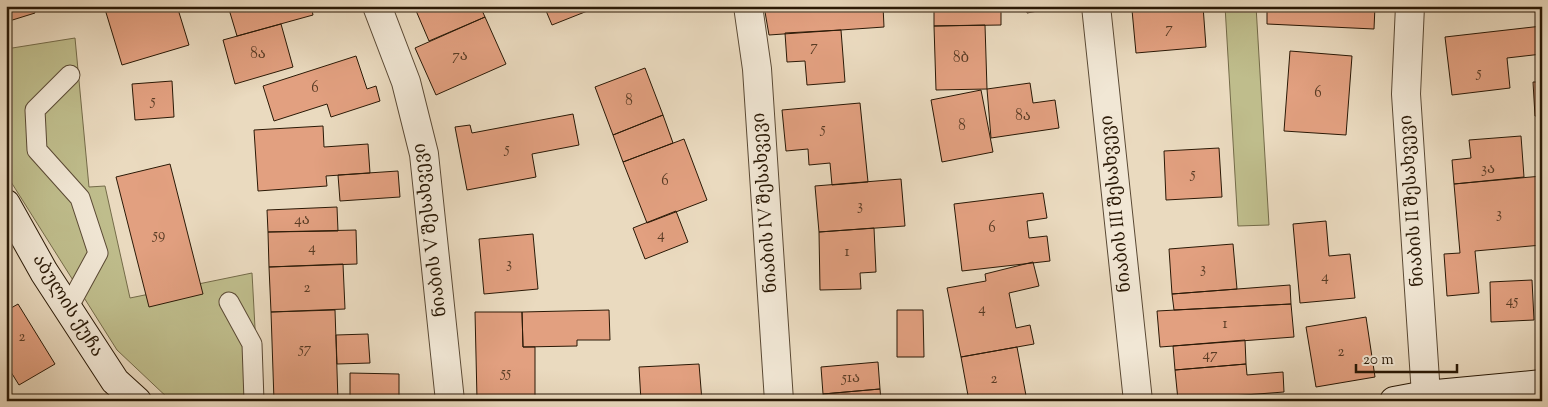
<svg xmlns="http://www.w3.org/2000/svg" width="1548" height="407" font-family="'Sorts Mill Goudy','Noto Serif Georgian',serif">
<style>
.green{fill:#bfbd8c;stroke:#746b49}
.building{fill:#e2a080;stroke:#2a1906}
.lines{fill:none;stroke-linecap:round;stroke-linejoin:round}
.lane-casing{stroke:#5a4934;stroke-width:21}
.street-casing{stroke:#5a4934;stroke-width:30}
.secondary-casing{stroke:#2a1906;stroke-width:30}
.lane{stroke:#f1e7d5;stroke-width:19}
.street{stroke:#f1e7d5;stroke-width:28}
.secondary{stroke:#f1e7d5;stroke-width:28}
.labels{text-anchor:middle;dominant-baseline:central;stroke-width:4;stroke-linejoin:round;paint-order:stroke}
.number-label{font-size:15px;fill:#583b24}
.street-label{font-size:18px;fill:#2a1906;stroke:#f1e7d5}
</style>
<rect width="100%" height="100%" fill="#eadabf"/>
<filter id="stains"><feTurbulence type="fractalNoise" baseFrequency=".004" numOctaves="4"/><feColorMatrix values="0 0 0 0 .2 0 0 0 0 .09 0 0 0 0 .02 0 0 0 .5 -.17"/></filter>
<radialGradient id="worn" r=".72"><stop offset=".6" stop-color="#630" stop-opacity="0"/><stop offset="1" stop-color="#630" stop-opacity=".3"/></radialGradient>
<path class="green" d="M1225,6h31l13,219 -31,1z
M75,38l14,149 16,-1 25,112 122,-25 7,128h-88l-54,-51 -111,-176v-125z"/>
<path class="building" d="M6,6h27l2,7 -29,9z
M104,6h73l12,39 -67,20z
M228,6h83l2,9 -76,21z
M414,6h66l5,11 -56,24z
M544,6h56l-48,19z
M764,6h119l1,21 -115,8z
M934,6h67v19l-67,1z
M1026,6h38l-37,7z
M1181,6h22l3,41 -70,6 -4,-43z
M1267,6h108l-1,23 -107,-5z
M485,17l21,47 -70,31 -21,-47z
M281,24l12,43 -58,17 -12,-44z
M985,25l2,64 -51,1 -2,-64z
M1542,26v28l-35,4 3,30 -58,7 -7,-58z
M841,30l4,52 -38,3 -2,-24 -18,1 -2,-29z
M1290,51l62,5 -6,79 -62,-4z
M356,56l11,33 9,-3 4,15 -49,16 -4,-13 -53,17 -11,-35z
M645,68l18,47 -50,20 -18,-48z
M172,81l2,36 -39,3 -3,-36z
M1533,82h9v34h-7z
M1030,83l3,20 22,-3 4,28 -68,10 -4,-49z
M981,90l12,62 -51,10 -11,-62z
M860,103l8,79 -36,3 -2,-22 -21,2 -1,-16 -22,2 -4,-41z
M573,114l6,31 -47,9 4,23 -69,13 -12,-63 15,-2 2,8z
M663,115l10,28 -50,19 -10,-27z
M323,126l1,21 44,-3 2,29 -44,3 1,10 -69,5 -4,-61z
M1521,136l3,41 -70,7 -2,-24 19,-2 -2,-18z
M684,139l23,61 -60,23 -24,-61z
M1219,148l3,49 -56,3 -2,-49z
M170,164l33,130 -54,13 -33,-130z
M398,171l2,26 -60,4 -2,-26z
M1542,176v69l-67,6 4,42 -32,3 -3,-42 16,-1 -6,-69z
M901,179l4,47 -86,6 -4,-46z
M1043,193l4,25 -20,3 2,17 18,-2 3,25 -88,10 -8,-67z
M337,207l1,24 -70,1 -1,-22z
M676,211l12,31 -43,17 -12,-31z
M1326,221l3,35 21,-2 5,44 -55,5 -7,-79z
M874,228l2,44 -16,1 1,16 -41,1 -1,-58z
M356,230l1,34 -88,3 -1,-35z
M533,234l5,55 -54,5 -5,-55z
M1233,244l4,45 -65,5 -3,-45z
M1033,262l6,24 -30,7 7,35 14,-3 4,19 -73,13 -14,-69 39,-7 -1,-7z
M343,264l2,45 -74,3 -2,-45z
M1532,280l2,40 -43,2 -1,-40z
M1290,285l1,19 -117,6 -2,-16z
M18,304l37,60 -36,21 -13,-21v-53z
M1291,304l3,33 -134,10 -3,-36z
M335,310l3,91h-64l-3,-89z
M609,310l1,30h-33v6l-54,1 -1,-35z
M897,310h26l1,47h-27z
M475,312h47l1,35h12v51l-58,1z
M1366,317l9,60 -59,10 -10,-60z
M368,334l2,29 -33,1 -1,-29z
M1245,340l1,24 -71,6 -2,-24z
M1017,347l10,54h-58l-8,-44z
M878,362l2,27 -57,5 -2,-27z
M699,364l3,37h-61l-2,-34z
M1246,364l1,11 36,-3 1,20 -106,8 -3,-30z
M350,373l49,1v27l-49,-1z
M880,389l1,12h-57l-1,-7z"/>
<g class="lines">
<defs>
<path id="lane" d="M229,302l23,42 2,57
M68,308l30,-55 -18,-55 -43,-48 -2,-40 35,-35"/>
<path id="street" d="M377,6l29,76 18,72 26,247
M748,6l9,63 22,332
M1096,6l42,395
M1410,6l-4,88 20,301"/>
<path id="secondary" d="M6,204l38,68 71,109 22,20
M1394,401l32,-6 116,-11"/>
</defs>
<use href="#lane" class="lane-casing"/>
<use href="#street" class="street-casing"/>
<use href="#secondary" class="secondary-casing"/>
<use href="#lane" class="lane"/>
<use href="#street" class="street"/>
<use href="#secondary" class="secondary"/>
</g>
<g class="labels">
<g class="number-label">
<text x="1169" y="29">7</text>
<text x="814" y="47">7</text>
<text x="258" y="54">8ა</text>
<text x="460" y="56">7ა</text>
<text x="961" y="58">8ბ</text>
<text x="1479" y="73">5</text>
<text x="315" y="88">6</text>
<text x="1318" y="93">6</text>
<text x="153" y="101">5</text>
<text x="629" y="101">8</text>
<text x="1023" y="116">8ა</text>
<text x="962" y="126">8</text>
<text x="823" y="129">5</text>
<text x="507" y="149">5</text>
<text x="1488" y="169">3ა</text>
<text x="1193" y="174">5</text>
<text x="665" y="181">6</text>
<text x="860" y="206">3</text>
<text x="1499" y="214">3</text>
<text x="302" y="220">4ა</text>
<text x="992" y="228">6</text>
<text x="159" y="235">59</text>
<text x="661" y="235">4</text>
<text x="312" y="248">4</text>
<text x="847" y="252">1</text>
<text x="509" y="264">3</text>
<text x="1203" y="269">3</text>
<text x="1325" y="277">4</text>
<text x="307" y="288">2</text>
<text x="1512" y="301">45</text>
<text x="982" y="309">4</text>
<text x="1225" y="324">1</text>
<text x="22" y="337">2</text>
<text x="305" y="349">57</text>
<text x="1341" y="352">2</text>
<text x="1210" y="355">47</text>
<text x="506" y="373">55</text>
<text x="851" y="378">51ა</text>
<text x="994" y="379">2</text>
</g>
<g class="street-label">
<text transform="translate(1413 201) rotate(-94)">ნიაბის II შესახვევი</text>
<text transform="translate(766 203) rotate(-94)">ნიაბის IV შესახვევი</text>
<text transform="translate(1117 204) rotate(-96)">ნიაბის III შესახვევი</text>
<text transform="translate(431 230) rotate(-97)">ნიაბის V შესახვევი</text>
<text transform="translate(67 306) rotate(58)">აბულის ქუჩა</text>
</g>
</g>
<rect width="1548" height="407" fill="none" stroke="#eadabf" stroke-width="25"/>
<rect x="8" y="8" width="1533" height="392" fill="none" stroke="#2a1906" stroke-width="2.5"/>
<rect x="12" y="12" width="1523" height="382" fill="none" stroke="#2a1906"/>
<path d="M1356 364v8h101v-8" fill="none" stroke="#2a1906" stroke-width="2.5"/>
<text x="1363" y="364" font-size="15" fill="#2a1906" stroke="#f1e7d5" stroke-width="4" paint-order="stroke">20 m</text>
<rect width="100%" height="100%" filter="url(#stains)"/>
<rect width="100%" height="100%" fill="url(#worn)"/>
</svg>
